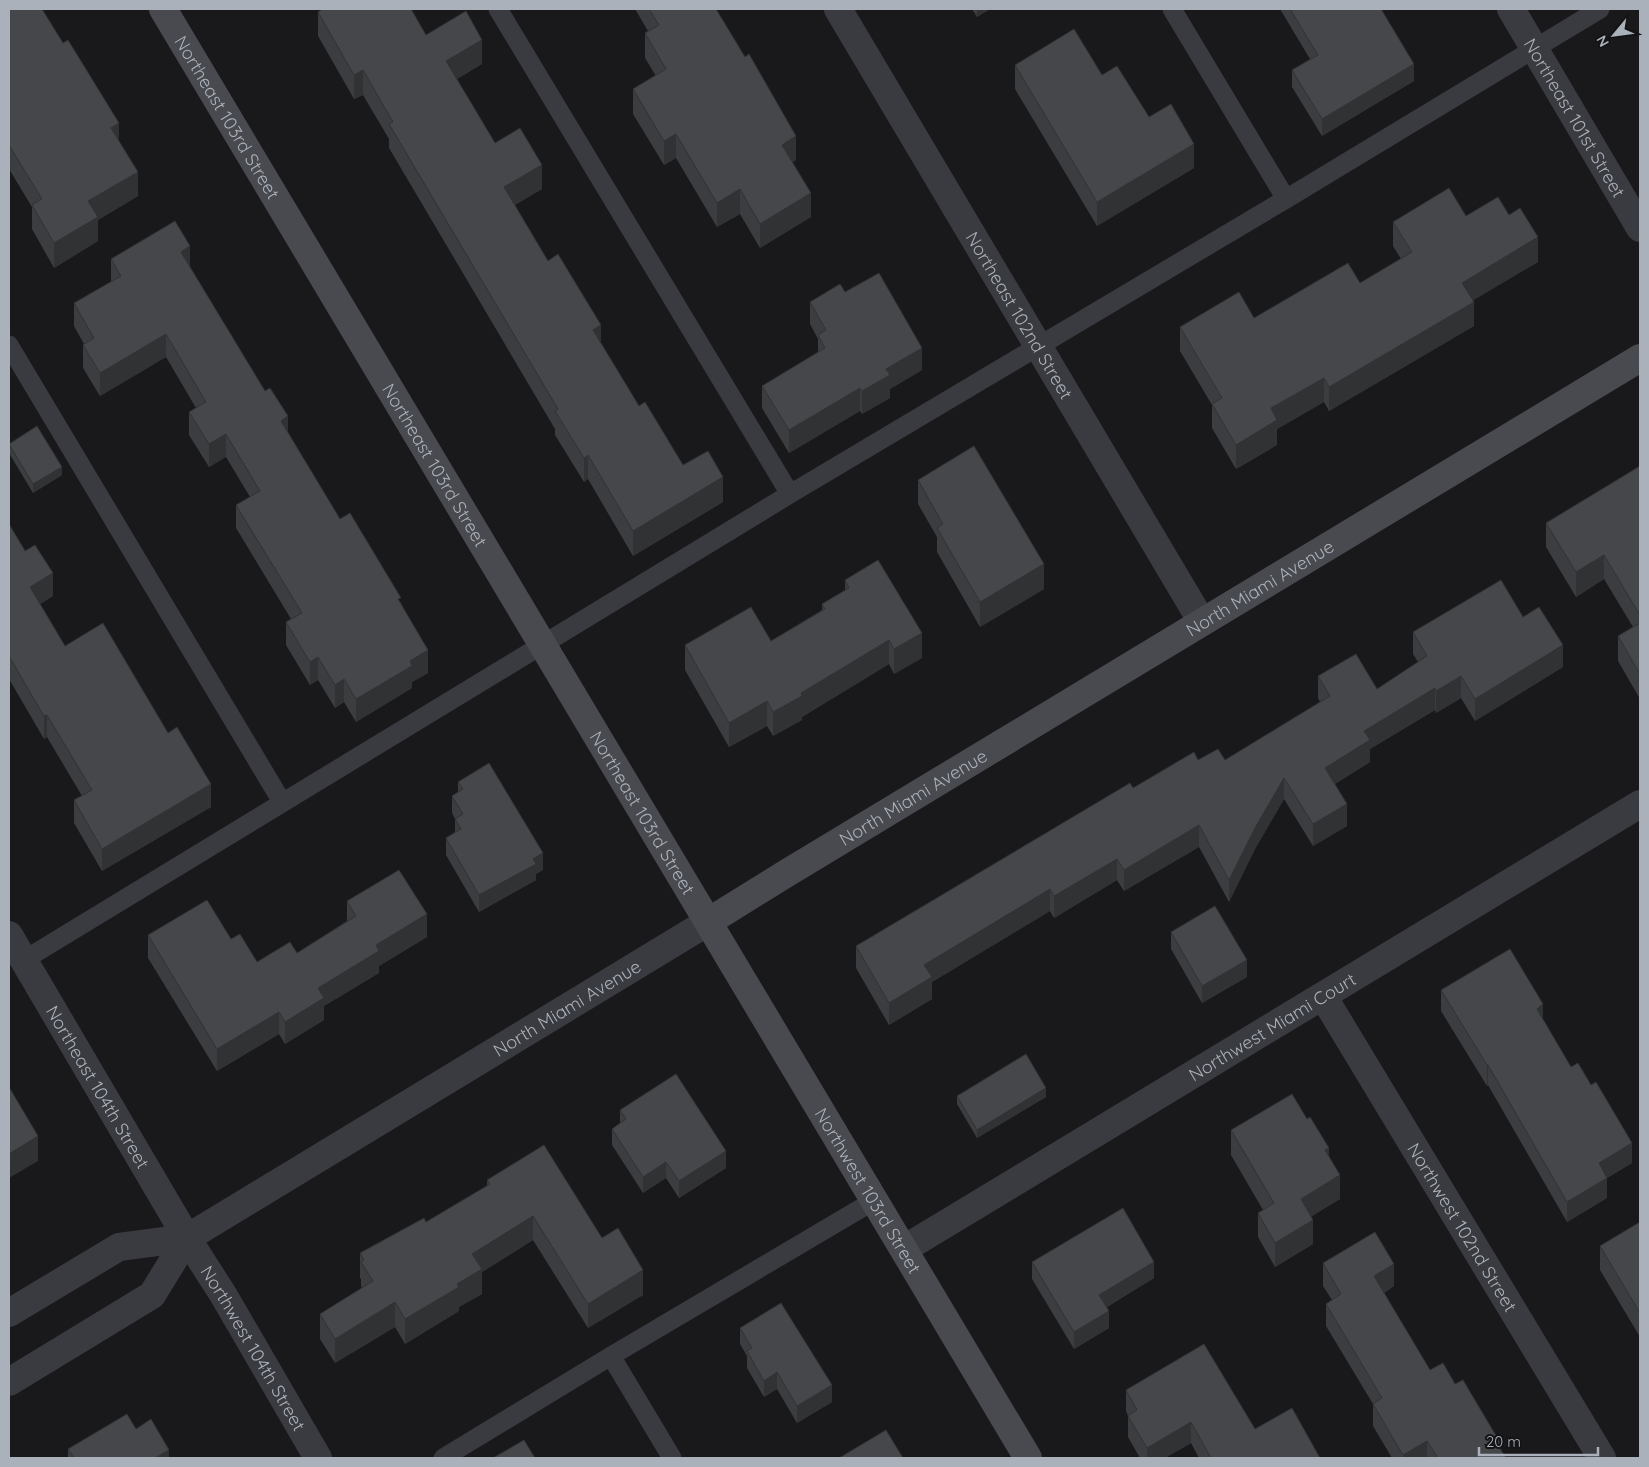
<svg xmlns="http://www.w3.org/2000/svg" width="1649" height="1467" font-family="Quicksand,sans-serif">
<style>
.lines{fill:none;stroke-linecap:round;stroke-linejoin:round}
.service{stroke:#3a3b40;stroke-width:19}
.minor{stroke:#3a3b40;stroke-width:28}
.tertiary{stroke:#3a3b40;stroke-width:28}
.secondary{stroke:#484a50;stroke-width:28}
.wall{fill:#3b3d40}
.shaded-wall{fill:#303234}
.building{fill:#45474b;stroke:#303234}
.labels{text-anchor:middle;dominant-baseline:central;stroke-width:4;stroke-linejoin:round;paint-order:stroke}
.street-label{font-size:18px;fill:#abb1ba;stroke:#141416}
</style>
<rect width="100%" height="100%" fill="#19191b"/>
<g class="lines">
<path class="service" d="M498,9l292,485
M1172,9l114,190
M9,345l273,457
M24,960l766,-466 496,-295 314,-190
M611,1356l61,102
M443,1458l168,-102 264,-156"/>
<g class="minor">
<path id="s1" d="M838,9l364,613"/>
<path id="s2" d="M1511,9l129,219"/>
<path id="s3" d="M9,935l178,303 37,58 94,162"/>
<path id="s4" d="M1323,996l279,462"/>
<path id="s5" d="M904,1249l736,-445"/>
</g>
<g class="tertiary">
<path id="s6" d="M9,1313l110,-66 68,-9 521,-316"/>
<path d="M9,1382l143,-87 35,-57"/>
</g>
<g class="secondary">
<path id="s7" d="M163,9l865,1449"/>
<path id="s8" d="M708,922l79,-49 853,-515"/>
</g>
</g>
<path class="wall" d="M9,9l110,132 19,55 -40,24v21l-44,27 -22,-39v-22l-23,-38z
M635,9h81l80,151 -3,2 18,55 -51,31 -20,-34 -23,13 -41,-69 -12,7 -31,-51v-25l23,-13 -11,-18v-25l3,-2z
M972,9h18l-13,8z
M1280,9h101l33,72 -92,55 -30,-49v-17l18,-11z
M318,12l108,23 56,29 -25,15 38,64 47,46 -27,16 33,56 53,82 38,63 44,59 40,37 -90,54 -45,-77 -4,3 -29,-47v-6l-166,-281v-9l-26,-44 -9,4 -36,-63z
M1015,65l87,10 47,42 45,51 -97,58 -82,-137z
M1466,216l72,46 -65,38 1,26 -145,85 -5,-9 -47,27v16l-41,24 -24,-41v-23l-32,-54v-24l74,-9 106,-35 41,-24 -8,-13v-24z
M111,259l79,8 98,165 52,87 61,84 27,70 -16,9v6l-56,34 -12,-20 -9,6 -17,-28 -8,5 -24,-40v-23l5,-3 -55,-91v-23l14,-8 -24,-40 -17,10 -20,-32v-23l7,-4 -30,-51 -66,39 -17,-28v-23l1,-1 -10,-18v-23l37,-21z
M845,292l77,78 -32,19v9l-28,16 -2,-3 -71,42 -27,-45v-22l56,-34v-13l-8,-15v-22z
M9,444l53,31 -29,18 -24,-40z
M1640,466v233l-22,-38v-25l15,-9 -29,-48 -28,18 -30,-50v-24z
M918,480l126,109 -64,38 -43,-75v-15l-19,-33z
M9,524l44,72 -13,8 25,42 146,161 -109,64 -28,-48v-23l8,-4 -35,-59 -3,2 -35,-60z
M845,580l77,78 -28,16 -5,-10 -87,53v3l-29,16 -6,-10 -38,21 -44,-77v-25l86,-4 51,-31v-6l23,-14z
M1523,617l40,50 -88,54 -14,-23 -25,15 -1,-3 -65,39v13l-35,22 12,42 -34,20 -29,-47 -29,50 -26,53 -30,-55 -75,44 -7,-11 -63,38 -4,-7 -118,71v17l-43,26 -33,-57v-22l277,-158 65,-28h27l95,-58 -2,-4v-22l59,13 41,-27 -5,-8v-22z
M458,782l85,88 -7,4v6l-57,32 -33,-57v-17l9,-6v-13l-3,-6v-17l6,-4z
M347,901l80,36 -48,29v7l-55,33v14l-39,24 -6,-10 -62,37 -69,-113v-23l83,4 26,23 40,-9 50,-32z
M1171,932l76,45 -45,26 -31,-54z
M1441,990l102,30 28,47 61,96 -25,15v20l-40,24 -79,-137 -1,1 -46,-75z
M957,1096l89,1 -69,41 -20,-34z
M620,1110l106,58 -47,30 -13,-20 -23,15 -31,-48v-16l8,-5z
M1231,1130l98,26 11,43 -29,17 2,28 -38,23 -17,-30v-24l5,-3 -32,-55z
M487,1180l115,58 41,57 -55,33 -55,-88 -51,32v22l-23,13v4l-54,33 -10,-17 -60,36 -15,-24v-25l42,-26 -1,-2v-7l-1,-1v-25l66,-31 61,-36z
M1640,1222v115l-40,-67v-24z
M1032,1262l122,16 -47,29 2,21 -35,21 -42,-70z
M1323,1263l71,23 -10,7 46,77 25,14 51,74h-114l-19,-32v-22l-47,-78v-22l6,-4 -9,-14z
M740,1328l92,74 -35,21 -20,-34 -13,8 -17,-29v-12l-7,-12z
M1126,1390l129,39 65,29h-121l-8,-15 -26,15h-25l-12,-21v-21l-2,-5z
M136,1429l33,29h-101v-9z"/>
<path class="shaded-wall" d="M977,9h13l-13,8z
M482,40v24l-36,21v-24z
M1414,64v17l-92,55v-17z
M363,70v25l-9,4v-24z
M119,123v24l-8,-19z
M676,134v24l-12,7v-24z
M796,136v24l-14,9v-24z
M1194,144v24l-97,58v-24z
M542,165v24l-38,22v-24z
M138,172v24l-40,24v21l-44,27v-25l34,-42z
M740,189v25l-23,13v-24z
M811,193v24l-51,31v-24z
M1538,237v25l-76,45v-24z
M190,246v23l-9,-17z
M1474,302v24l-145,85v-24z
M601,325v24l-8,-19z
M166,334v23l-66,39v-23z
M922,348v22l-32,19v9l-28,16v-23l24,-22z
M1324,378v24l-47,27v16l-41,24v-24l35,-37z
M860,388v23l-71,42v-23z
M288,416v23l-7,-18z
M226,434v23l-17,10v-23z
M588,455v24l-4,3v-24z
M62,467v8l-29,18v-9z
M723,477v25l-90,54v-25z
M1604,555v24l-28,18v-25z
M1044,564v25l-64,38v-25z
M53,573v23l-23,14v-23z
M922,633v25l-28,16v-25z
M889,640v24l-87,53v3l-29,16v-24l28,-19z
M1563,645v22l-88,54v-22z
M428,650v23l-16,9v6l-56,34v-23l54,-38z
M318,657v23l-8,5v-23z
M1461,676v22l-25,15v-22z
M344,679v23l-9,6v-23z
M1435,688v22l-65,39v13l-45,28v-22l39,-37z
M767,701v25l-38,21v-24z
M47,715v22l-3,2v-23z
M1284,778v21l-29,50 -26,53v-22l26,-52z
M211,784v23l-109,64v-22z
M1347,804v22l-34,20v-22z
M1199,825v22l-75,44v-21z
M543,853v17l-7,4v6l-57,32v-17z
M1117,859v21l-63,38v-22z
M1050,889v22l-118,71v17l-43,26v-22l35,-38z
M427,914v23l-48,29v7l-55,33v14l-39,24v-22l33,-34 58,-43z
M1247,960v17l-45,26v-17z
M1543,1004v21l-6,-16z
M279,1012v22l-62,37v-22z
M1487,1065h1v20l-1,1z
M1046,1088v9l-69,41v-8z
M38,1136v25l-29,17v-24z
M1632,1143v20l-25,15v20l-40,24v-20l32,-39z
M1329,1148v24l-4,-22z
M726,1151v17l-47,30v-17z
M666,1162v16l-23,15v-16z
M1340,1175v24l-39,24v-24z
M533,1216v24l-51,32v22l-23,13v4l-54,33v-25l52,-35 15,-30z
M1313,1220v24l-38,23v-24z
M1154,1262v16l-55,33v-16z
M1394,1264v22l-20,12v-22z
M643,1270v25l-55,33v-24z
M395,1302v25l-60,36v-24z
M1109,1311v17l-35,21v-17z
M777,1372v17l-13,8v-16z
M832,1385v17l-35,21v-17z
M1191,1422v21l-26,15h-18v-10z
M1427,1441v17h-24v-3z
M169,1450v8h-14z"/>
<path class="building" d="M9,9h33l21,34 5,-3 51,83 -8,5 27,44 -50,29 10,16 -44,26 -22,-38 10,-6 -33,-54z
M323,9h88l15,26 40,-24 16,29 -36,21 49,82 25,-15 22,37 -38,22 44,74 10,-7 43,71 -8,5 46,76 6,-4 38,63 25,-14 15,26 -90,54 -45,-76 -4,3 -29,-47 3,-2 -169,-285 4,-2 -30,-52 -9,5 -36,-63z
M649,9h67l29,48 4,-3 47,82 -14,9 29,48 -51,31 -20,-35 -23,14 -41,-69 -12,7 -31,-52 33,-20 -21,-36 14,-8z
M1290,9h91l33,55 -92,55 -30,-49 26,-15z
M1074,29l28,46 15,-9 32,51 22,-13 23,40 -97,58 -82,-137z
M1449,188l17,28 32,-19 11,18 11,-7 18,29 -76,46 12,19 -145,85 -5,-9 -53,30 6,12 -41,25 -24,-41 10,-6 -42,-71 59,-35 15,26 94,-55 12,20 52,-31 -19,-30z
M175,221l15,25 -9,6 84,139 5,-3 18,28 -7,5 59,98 10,-6 51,85 -3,1 30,51 -18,11 2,5 -56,33 -12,-20 -9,6 -17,-28 -8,5 -24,-40 16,-9 -66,-108 24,-14 -34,-57 -17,10 -20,-32 17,-10 -40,-68 -66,39 -17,-28 11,-7 -20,-35 47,-27 -10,-17z
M879,273l43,75 -36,21 4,6 -28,16 -2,-3 -71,42 -27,-44 63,-38 -7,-13 8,-5 -16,-28 30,-18 5,8z
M37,426l25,41 -29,17 -24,-40z
M974,446l70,118 -64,38 -43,-74 6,-4 -25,-44z
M1640,466v149l-36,-60 -28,17 -30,-49z
M9,524l16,27 10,-6 18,28 -23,14 35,59 38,-23 65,110 9,-6 34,57 -109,65 -28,-49 18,-10 -45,-75 -3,1 -35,-60z
M878,560l44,73 -28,16 -5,-9 -88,53 1,3 -29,16 -6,-11 -38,22 -44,-78 66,-38 20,34 54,-32 -3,-5 27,-16 -4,-8z
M1501,580l22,37 16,-10 24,38 -88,54 -14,-23 -25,15 -1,-3 -71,43 6,9 -45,28 22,36 -34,20 -29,-46 -29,50 -26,52 -30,-55 -75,45 -7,-11 -63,37 -4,-7 -126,76 8,12 -43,26 -33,-57 274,-163 3,5 61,-36 4,8 20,-11 7,11 105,-64 -12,-20 38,-22 21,35 50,-33 -14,-24z
M1640,623v51l-22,-38z
M489,763l54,90 -10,6 3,5 -57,31 -33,-57 15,-9 -6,-10 8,-5 -11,-18 11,-7 -5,-7z
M399,870l28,44 -51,31 3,6 -61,37 6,10 -39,24 -6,-10 -62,37 -69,-114 59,-35 24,39 9,-5 17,28 33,-20 7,11 59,-37 -9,-15z
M1215,906l32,54 -45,26 -31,-54z
M1510,949l33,55 -6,5 34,58 7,-4 13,22 5,-3 36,61 -33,20 8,15 -40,24 -79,-137h-1l-46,-75z
M1026,1054l20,34 -69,42 -20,-34z
M676,1074l50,77 -47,30 -13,-19 -23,15 -31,-48 14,-10 -6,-9z
M9,1087l29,49 -29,18z
M1292,1094l15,25 3,-2 19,31 -4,2 15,25 -39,24 12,21 -38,23 -17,-30 16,-10 -43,-73z
M544,1145l58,93 16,-10 25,42 -55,34 -55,-88 -61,38 10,15 -25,15 2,3 -54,32 -10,-17 -60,37 -15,-25 53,-33 -12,-19 3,-2 -4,-7 64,-35 2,4 64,-38 -3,-4z
M1123,1208l31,54 -55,33 10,16 -35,21 -42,-70z
M1640,1222v91l-40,-67z
M1375,1232l19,32 -20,12 56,94 13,-7 12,21 8,-4 38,64 -3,1 8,13h-68l-11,-17 -24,14 -30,-51 9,-6 -56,-94 15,-10 -18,-31z
M781,1303l51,82 -35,21 -20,-34 -13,9 -17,-30 5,-3 -12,-20z
M1204,1344l51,85 37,-21 28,50h-109l-20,-36 -44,26 -19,-32 9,-6 -11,-20z
M127,1414l9,15 15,-10 18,31 -14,8h-81l-6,-9z
M886,1430l17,28h-64z
M524,1440l11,18h-42z"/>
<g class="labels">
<g class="street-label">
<text stroke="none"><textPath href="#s7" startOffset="126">Northeast 103rd Street</textPath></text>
<text stroke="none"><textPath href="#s2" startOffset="126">Northeast 101st Street</textPath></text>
<text stroke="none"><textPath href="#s1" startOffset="356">Northeast 102nd Street</textPath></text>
<text stroke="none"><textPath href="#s7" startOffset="531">Northeast 103rd Street</textPath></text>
<text stroke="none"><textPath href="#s8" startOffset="645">North Miami Avenue</textPath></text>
<text stroke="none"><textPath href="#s8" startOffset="240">North Miami Avenue</textPath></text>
<text stroke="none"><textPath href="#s7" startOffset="936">Northeast 103rd Street</textPath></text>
<text stroke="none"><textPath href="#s6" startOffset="641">North Miami Avenue</textPath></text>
<text stroke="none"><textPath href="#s5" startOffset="430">Northwest Miami Court</textPath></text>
<text stroke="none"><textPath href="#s3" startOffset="176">Northeast 104th Street</textPath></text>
<text stroke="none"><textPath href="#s7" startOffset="1376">Northwest 103rd Street</textPath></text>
<text stroke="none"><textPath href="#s4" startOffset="270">Northwest 102nd Street</textPath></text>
<text stroke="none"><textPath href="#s3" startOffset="480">Northwest 104th Street</textPath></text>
</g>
</g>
<rect width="1649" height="1467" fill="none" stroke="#abb1ba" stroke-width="20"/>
<g transform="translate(1614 35) rotate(241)" stroke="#141416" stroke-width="4" paint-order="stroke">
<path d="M0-4L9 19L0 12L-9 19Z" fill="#abb1ba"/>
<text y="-8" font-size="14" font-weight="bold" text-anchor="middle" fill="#abb1ba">N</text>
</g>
<path d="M1479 1447v8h119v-8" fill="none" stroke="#abb1ba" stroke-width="2.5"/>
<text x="1486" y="1447" font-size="15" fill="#abb1ba" stroke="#141416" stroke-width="4" paint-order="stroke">20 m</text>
</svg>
